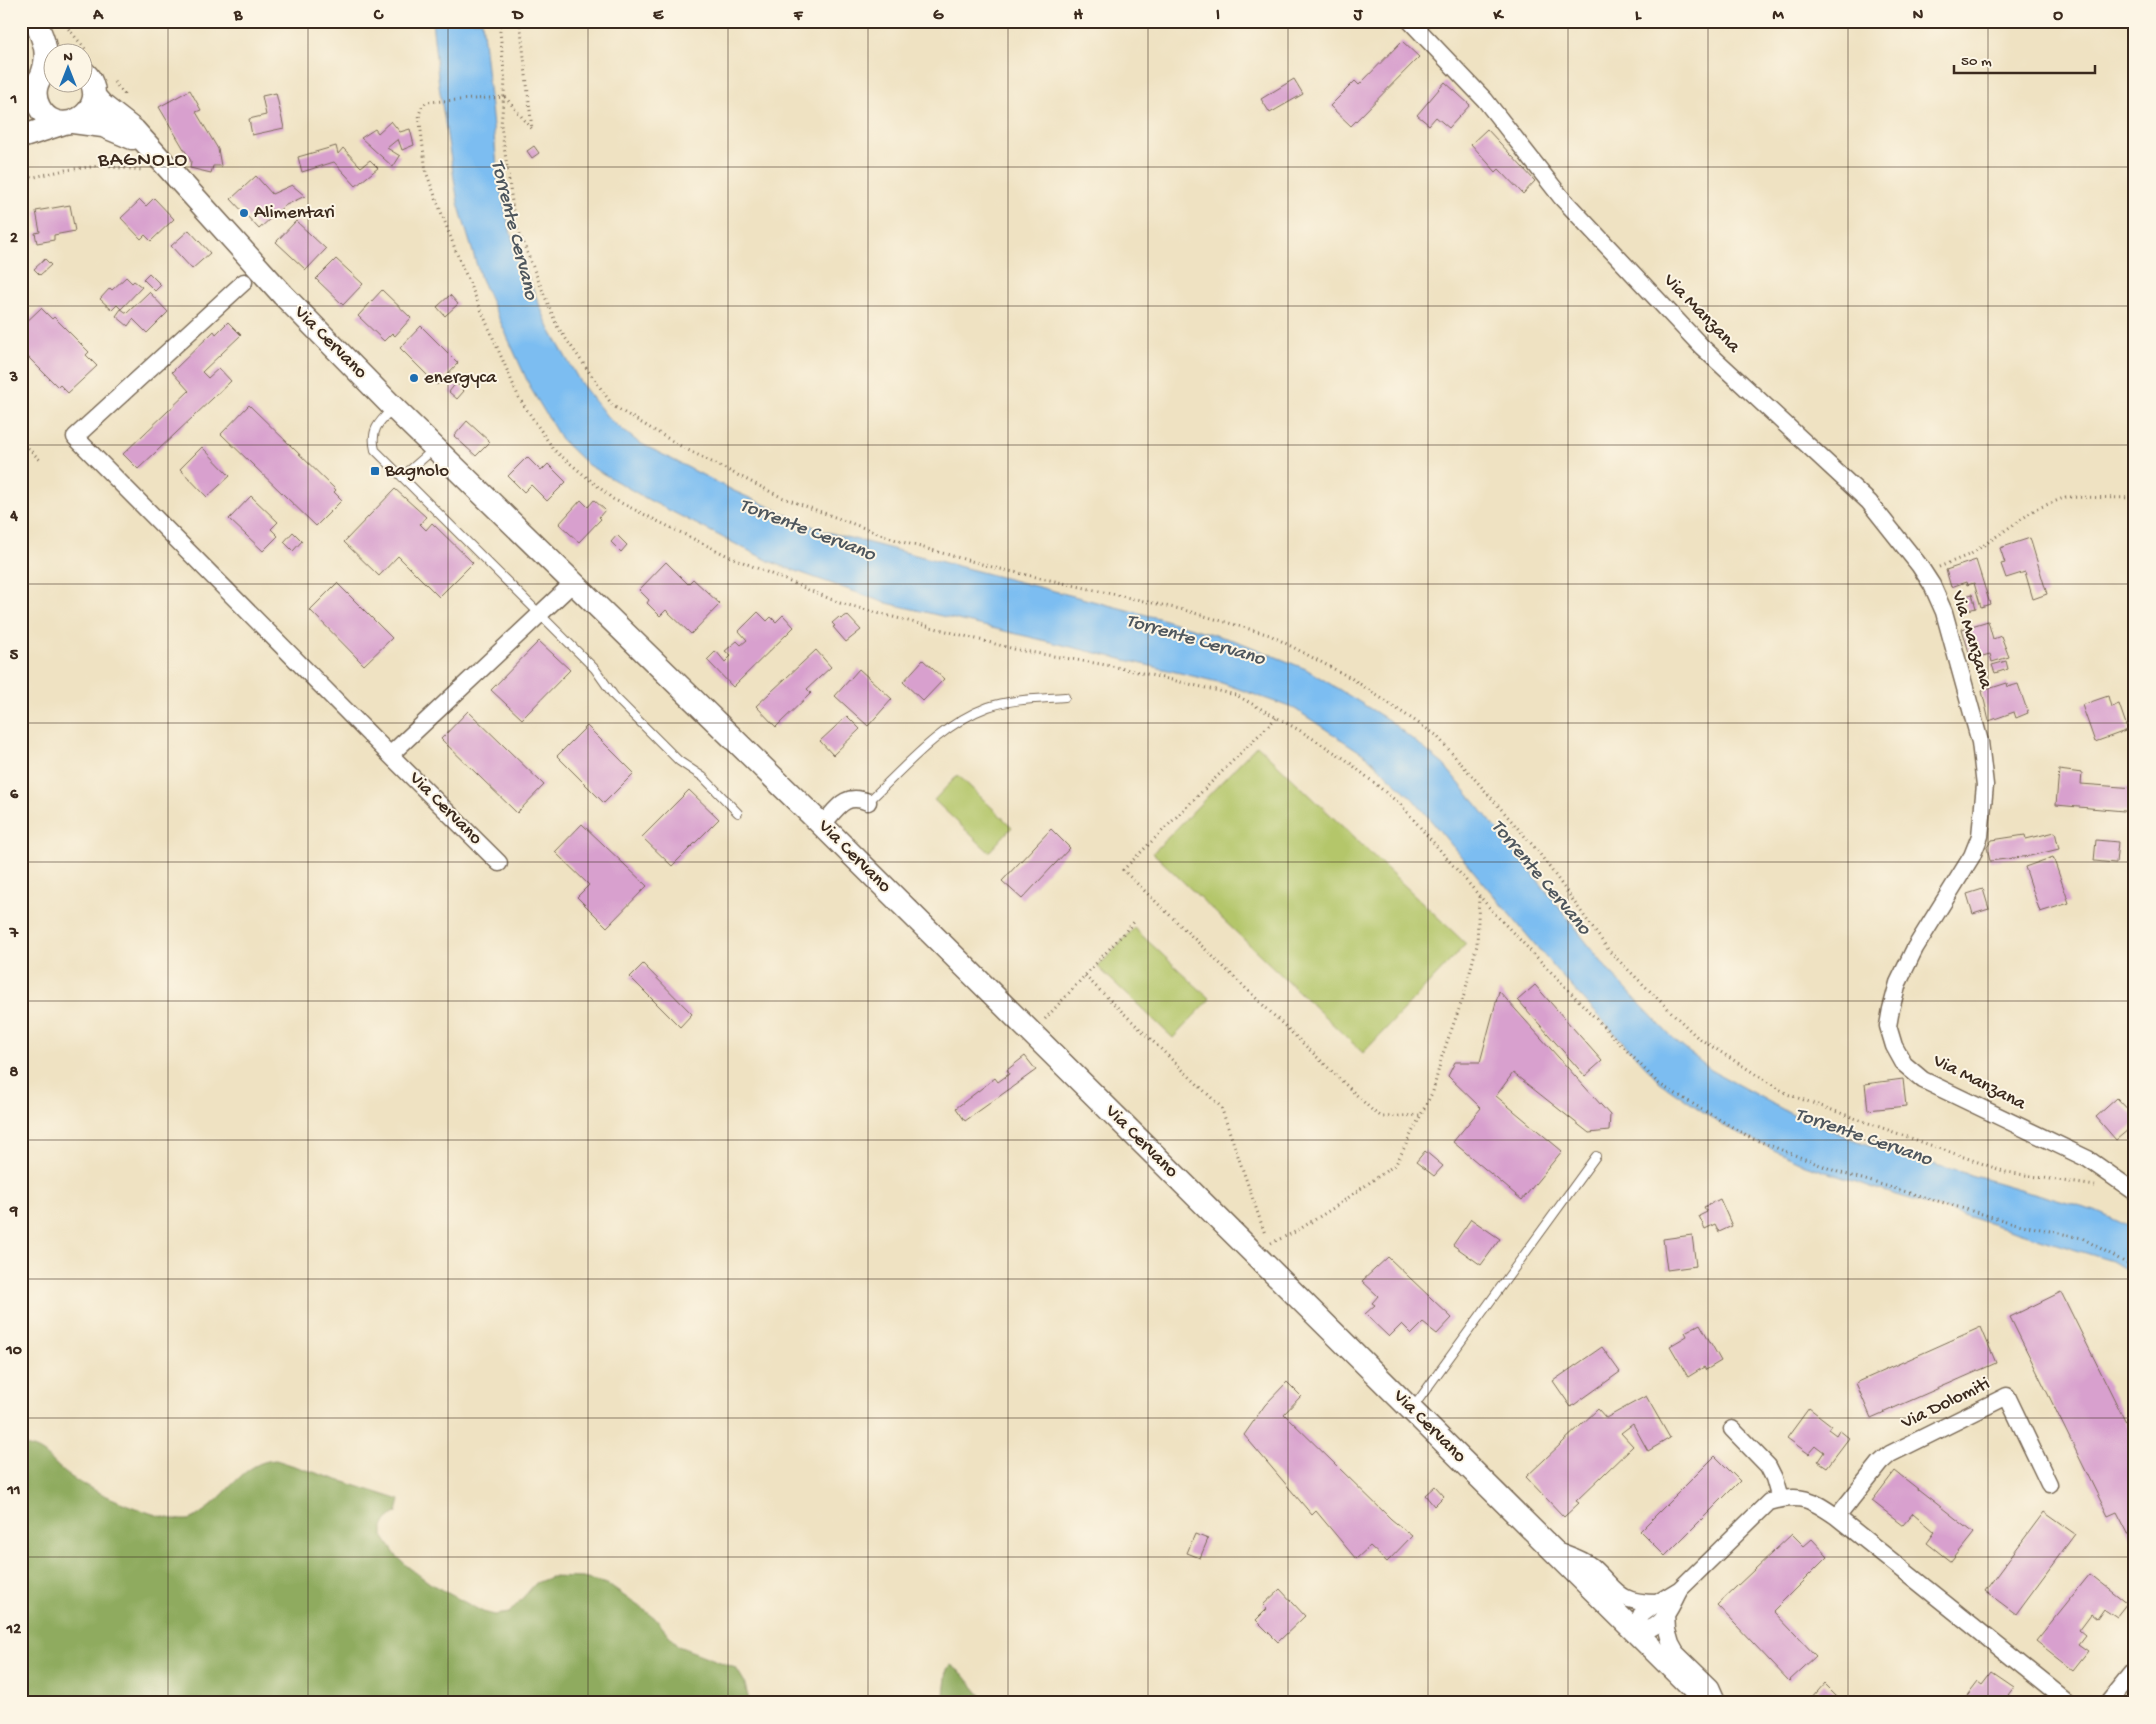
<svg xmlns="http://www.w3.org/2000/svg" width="2156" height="1724" font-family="'Gochi Hand',sans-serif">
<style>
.green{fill:#b4c66a;stroke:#787844}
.forest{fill:#8fab5e;stroke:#656a3e}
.water{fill:#7cbdf1;stroke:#5c7488}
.building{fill:#d8a0ce}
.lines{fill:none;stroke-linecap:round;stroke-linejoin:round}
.service-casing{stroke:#7a6a57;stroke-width:10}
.minor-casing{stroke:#7a6a57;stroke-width:19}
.secondary-casing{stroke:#7a6a57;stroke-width:25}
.path{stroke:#7a6a57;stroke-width:3;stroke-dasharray:1 4;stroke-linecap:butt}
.service{stroke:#fff;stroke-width:8}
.minor{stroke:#fff;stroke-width:16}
.secondary{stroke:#fff;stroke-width:22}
.grid{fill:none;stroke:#3b2a1e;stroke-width:1;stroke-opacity:0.55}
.poi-dot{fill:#1f6fb2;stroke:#fcf5e5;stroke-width:2}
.labels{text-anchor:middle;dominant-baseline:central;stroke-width:4;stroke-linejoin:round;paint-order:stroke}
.poi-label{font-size:19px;fill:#3b2a1e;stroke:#fcf5e5;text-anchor:start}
.street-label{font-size:19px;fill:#3b2a1e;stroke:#fcf5e5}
.water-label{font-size:20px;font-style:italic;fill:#4e565d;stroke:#fcf5e5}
.quarter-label{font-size:21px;letter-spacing:1px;fill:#3b2a1e;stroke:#fcf5e5}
.neatline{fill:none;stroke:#3b2a1e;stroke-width:2}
.grid-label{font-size:16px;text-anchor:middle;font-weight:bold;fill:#3b2a1e}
</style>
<rect width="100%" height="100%" fill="#fcf5e5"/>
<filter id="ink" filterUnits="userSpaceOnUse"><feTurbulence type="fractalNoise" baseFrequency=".02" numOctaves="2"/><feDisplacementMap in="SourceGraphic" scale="10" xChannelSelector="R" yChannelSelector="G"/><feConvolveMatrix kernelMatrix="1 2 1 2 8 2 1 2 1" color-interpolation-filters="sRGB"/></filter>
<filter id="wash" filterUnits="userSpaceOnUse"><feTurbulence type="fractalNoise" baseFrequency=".0096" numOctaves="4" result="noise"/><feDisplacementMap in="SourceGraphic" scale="20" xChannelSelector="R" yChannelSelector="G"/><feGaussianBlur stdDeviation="1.12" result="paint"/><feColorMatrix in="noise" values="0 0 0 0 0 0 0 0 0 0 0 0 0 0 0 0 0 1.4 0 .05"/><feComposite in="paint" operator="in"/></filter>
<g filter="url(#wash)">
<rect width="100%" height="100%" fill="#efe2c2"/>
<path class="green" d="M1257,745l209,199 -103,109 -210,-200z
M958,775l54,52 -23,25 -55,-52z
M1134,928l76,71 -37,39 -75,-71z"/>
<path class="forest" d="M21,1446c26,1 31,19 50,31 23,15 89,45 116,43 5,0 10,-4 14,-7 27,-17 42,-52 75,-53l124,40 -3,12 -10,8 -4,7v9l12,18 12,12 24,18 52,28 12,3 14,-2 27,-30 15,-6 32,1 24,6 47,33 24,29 58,22 8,13 5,19 -2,3h-726z
M951,1665l12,9 24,29h-44l4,-34z"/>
<path class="water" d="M432,21h50l17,163 13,54 37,90 31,54 29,37 29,23 96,49 89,40 335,87 81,24 67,27 84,52 54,44 67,81 97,124 66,70 37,30 84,46 76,30 224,65 40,18v46l-23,-14 -241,-74 -66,-22 -83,-40 -62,-43 -102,-110 -145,-173 -45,-42 -73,-48 -73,-26 -339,-81 -112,-40 -122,-62 -61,-35 -27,-26 -30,-50 -50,-110 -23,-76 -19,-117z"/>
<g id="blocks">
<path class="building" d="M148,21h12l-8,6z
M1402,41l17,16 -68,69 -21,-20 25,-25 4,4z
M1294,79l9,15 -33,19 -9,-14z
M1445,82l25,23 -21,23 -13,-11 -7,8 -12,-10z
M190,90l11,20 -5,2 22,37 3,17h-8l-2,7 -21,-5 1,-7 -32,-54z
M276,93l8,35 -32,7 -3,-16 17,-4 -4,-19z
M391,121l9,11 10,-3 4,16 -12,5 -4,-11 -11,9 13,8 -7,11 -32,-29 14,-9 3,4z
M1487,129l48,52 -12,13 -24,-25 -3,3 -25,-28z
M336,146l2,8 5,-6 18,19 9,-7 8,8 -22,18 -22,-24 -32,10 -4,-15z
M534,146l5,7 -7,5 -5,-7z
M256,176l16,18 20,-9 13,11 -21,10 -25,23 -28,-30z
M154,198l20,21 -23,22 -6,-6 -4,4 -20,-21 19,-18 6,6z
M70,205l5,26 -21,4v5l-17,3 -2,-10 5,-1 -4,-21z
M296,221l30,28 -20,21 -30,-28z
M189,230l21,23 -18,16 -21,-23z
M45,259l6,6 -11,10 -6,-6z
M336,259l27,25 -20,21 -27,-26z
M149,273l12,12 -6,6 -12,-12z
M126,277l6,6 2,-2 8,6 -21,22 6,4 22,-21 19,20 -21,21 -14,-14 -5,7 -12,-10 5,-7 -4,-4 -5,5 -12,-11 10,-11 2,2z
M382,290l29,28 -16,18 -3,-3 -8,8 -26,-25z
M450,295l8,9 -13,12 -8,-9z
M41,308l11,11 2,-2 35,35 -3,3 11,11 -29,27 -8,-8 -2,2 -37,-37v-23z
M228,322l13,13 -39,37 6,6 11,-10 12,13 -93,88 -15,-15 66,-63 -17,-19 42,-41 2,3z
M421,326l37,37 -21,22 -37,-37z
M456,383l8,8 -7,8 -8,-7z
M249,405l87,85 -2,2 8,8 -26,26 -95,-92z
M467,421l23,21 -14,14 -22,-20z
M202,447l28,29 -23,21 -27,-28z
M527,457l14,14 7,-7 18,18 -19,19 -16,-16 -7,7 -16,-16z
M395,489l31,28 -6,7 6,6 6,-7 41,40 -34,34 -41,-41 -19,20 -35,-34z
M251,496l27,26 -7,7 7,7 -15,15 -34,-32z
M581,500l7,7 6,-7 11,10 -6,7 2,2 -22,23 -20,-18z
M293,532l9,9 -9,10 -9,-9z
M617,535l10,10 -6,7 -10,-10z
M2030,538l17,56 -14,5 -8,-27 -19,6 -5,-14 4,-1 -5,-15z
M1976,560l14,44 -9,3 -7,-24 -7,2 -1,-3 -15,5 -5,-17z
M666,562l22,22 5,-5 27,25 -29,30 -25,-24 -6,6 -13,-13 2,-3 -10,-10z
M337,583l55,55 -28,27 -54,-55z
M1972,594l4,14 -8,2 -5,-13z
M758,612l9,9 4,-4 5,5 7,-7 11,12 -61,60 -26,-27 9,-9 9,11 6,-6 -6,-5 12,-10 4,4 6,-5 -8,-9z
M847,615l14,15 -15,12 -13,-15 2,-1 -3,-3 7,-6 2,2z
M1988,621l5,18 8,-3 8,21 -17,5 -2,-8 -19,5 -9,-30z
M539,641l31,29 -48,49 -31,-29z
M816,650l15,17 -24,22 4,4 -35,34 -20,-21z
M923,660l21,19 -21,22 -20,-19z
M2006,661l2,8 -13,4 -3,-8z
M859,669l33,30 -24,27 -33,-30z
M2007,683l1,4 10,-3 10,29 -12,5 -2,-6 -25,9 -7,-30z
M2108,696l3,11 8,-3 9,26 -33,12 -13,-37z
M468,711l76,74 -27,28 -76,-74z
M847,716l13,13 -27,26 -13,-14z
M587,726l47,47 -30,30 -47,-47z
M2059,770l23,3 -1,11 54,4v24l-79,-7z
M689,790l30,29 -47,47 -30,-29z
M582,824l65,62 -40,41 -30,-30 12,-12 -34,-33z
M1051,829l19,19 -48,51 -20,-18z
M2055,832l4,17 -29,7 -40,5 -3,-14 5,-7 33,-5 1,4z
M2096,840l22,2 -2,21 -22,-2z
M2053,857l16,46 -29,9 -15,-45z
M1983,889l6,20 -16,5 -6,-20z
M643,964l49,50 -12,13 -50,-50z
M1535,985l67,76 -17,15 -67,-76z
M1499,991l111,124 -1,16 -20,2 -76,-60 -17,23 66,55 -40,49 -69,-58 28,-34 -33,-32 7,-14h25z
M1025,1056l11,14 -71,51 -9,-13 39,-30 3,4 11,-8 -2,-4z
M1903,1079l3,27 -38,4 -3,-26z
M2117,1098l18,19v7l-19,16 -20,-23z
M1425,1151l18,15 -9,10 -18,-14z
M1720,1199l12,27 -13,6 -4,-8 -10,5 -6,-13 8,-4 -3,-5z
M1471,1219l29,20 -19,26 -28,-20z
M1692,1235l4,31 -29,4 -4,-31z
M1388,1257l64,61 -15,16 -14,-11 -11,11 -10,-10 -13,13 -24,-23 10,-9 -3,-2 6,-7 -16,-15z
M2061,1292l74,149 -2,102 -16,-31 -9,4 -98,-199z
M1700,1324l21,37 -15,9 -2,-3 -16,10 -18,-31 17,-10 -2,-4z
M1981,1327l15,36 -125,55 -15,-35z
M1602,1347l18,25 -49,35 -18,-26z
M1287,1382l14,14 -17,18 107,105 21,17 -25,26 -17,-16 -14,13 -40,-48 -4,4 -68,-80 21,-30z
M1646,1396l24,42 -22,13 -15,-27 -12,9 12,13 -57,55 3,2 -15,14 -38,-40 72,-68 8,9z
M1809,1408l22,17 -3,4 8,6 3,-5 10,8 -22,29 -9,-6 6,-9 -8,-6 -7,8 -22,-16z
M1715,1456l25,25 -75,75 -25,-25z
M1895,1471l79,62 -23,29 -24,-19 8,-11 -22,-19 -10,12 -31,-24z
M1435,1486l9,10 -10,10 -9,-11z
M2044,1512l31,22 -59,80 -31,-23z
M1195,1534l13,5 -8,19 -13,-5z
M1792,1534l12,12 8,-7 16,17 -55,55 43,45 -27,25 -72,-76z
M2090,1574l37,29 -11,14 -12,-8 -7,10 -6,-5 -12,16 6,5 -7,9 10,7 -15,19 -37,-29z
M1280,1589l25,27 -27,26 -22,-22 11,-11 -4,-4z
M1992,1672l22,15 -6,8 9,6 -2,2h-53l16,-21 4,3z
M1824,1684l19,19h-26l-5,-5z"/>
</g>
</g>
<g filter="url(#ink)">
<use href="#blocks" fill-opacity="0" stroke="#7a6a57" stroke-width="1"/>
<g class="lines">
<defs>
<path id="service" d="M392,409c-13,13 -22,21 -17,41l220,219 19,27 65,65 24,16 35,36
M402,477l32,-28
M868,802c36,-34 73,-78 120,-95 23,-8 52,-8 77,-10
M1412,1409l184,-253"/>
<path id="minor" d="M1410,21l75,79 76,97 141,150 167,155 50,63 13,20 12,27 36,130 5,43 -5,51 -8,20 -57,92 -17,35 -7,26 -3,17 6,20 10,18 19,16 165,79 47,33
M244,282l-169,155 315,318 109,108
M390,755l183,-172
M822,825c15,-16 22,-33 46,-23
M1732,1429l36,37 6,12 6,21
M1837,1517l43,-54 10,-9 117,-58 42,88
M1559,1551c10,4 24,8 32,15 27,24 25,37 66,37
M1680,1589c-12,22 -16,40 -44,43l5,-17 16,-12 23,-14 89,-87c32,-9 42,-3 68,15l232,186
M1666,1614l1,16 4,14 5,9 35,34 7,16
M2108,1703l27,-33"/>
<path id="secondary" d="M35,21c10,20 15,35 6,56
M52,68c-35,18 -8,69 26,51 9,-4 14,-12 16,-21 1,-10 -3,-21 -12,-27
M94,96l8,9 32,25 149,165 111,113 428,417 885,878
M73,122l30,4 29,12
M21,137l43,-14"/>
</defs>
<use href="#service" class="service-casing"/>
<use href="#minor" class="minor-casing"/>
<use href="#secondary" class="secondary-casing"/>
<path class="path" d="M62,21l25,30
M499,21l6,61 -4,43 14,98 42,103 56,80 71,42 97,49 118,44 97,27 188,42 86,25 81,43 85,57 101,115 73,102 87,85 90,57 219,78 89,14
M114,82l11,13
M505,97l-78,5 -4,3 -4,9 7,58 31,82 62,144 35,52 59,49 113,56 114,48 178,47 94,16 124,29 63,35 46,29 56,46 94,109 164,170 92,54 87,34 175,51 69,15 53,30
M505,97l27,32 -12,-108
M21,180l44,-10 35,-4 42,4
M21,441l21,21
M1939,567l32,-13 65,-45 30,-12 69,1
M1276,718l-153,152 249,240 10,7 39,-2
M1085,976l136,131 44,127
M1045,1019l89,-97
M1271,1243l24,-11 40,-25 61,-43 37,-73 9,-35 22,-61 13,-50 2,-49"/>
<use href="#service" class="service"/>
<use href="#minor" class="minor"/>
<use href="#secondary" class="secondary"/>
</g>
</g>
<path class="grid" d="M168,21v1682M308,21v1682M448,21v1682M588,21v1682M728,21v1682M868,21v1682M1008,21v1682M1148,21v1682M1288,21v1682M1428,21v1682M1568,21v1682M1708,21v1682M1848,21v1682M1988,21v1682M21,167h2114M21,306h2114M21,445h2114M21,584h2114M21,723h2114M21,862h2114M21,1001h2114M21,1140h2114M21,1279h2114M21,1418h2114M21,1557h2114"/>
<g class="poi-dot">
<circle cx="244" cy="213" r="5"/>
<circle cx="414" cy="378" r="5"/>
<rect x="370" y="466" width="10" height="10" rx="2.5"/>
</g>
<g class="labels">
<g class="poi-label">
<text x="254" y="213">Alimentari</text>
<text x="424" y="378">energyca</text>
<text x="385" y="471">Bagnolo</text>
</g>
<g class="street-label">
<text transform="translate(1701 314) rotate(46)">Via Manzana</text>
<text transform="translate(330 343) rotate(45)">Via Cervano</text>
<text transform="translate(1971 640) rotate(73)">Via Manzana</text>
<text transform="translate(445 809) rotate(45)">Via Cervano</text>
<text transform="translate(854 857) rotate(45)">Via Cervano</text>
<text transform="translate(1979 1083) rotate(27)">Via Manzana</text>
<text transform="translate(1141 1142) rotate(45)">Via Cervano</text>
<text transform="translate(1946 1404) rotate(-26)">Via Dolomiti</text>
<text transform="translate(1429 1427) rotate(45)">Via Cervano</text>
</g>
<g class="water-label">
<text transform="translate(513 230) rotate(76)">Torrente Cervano</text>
<text transform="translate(807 531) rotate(21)">Torrente Cervano</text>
<text transform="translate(1195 641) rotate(16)">Torrente Cervano</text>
<text transform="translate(1540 878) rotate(50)">Torrente Cervano</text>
<text transform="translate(1863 1138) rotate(19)">Torrente Cervano</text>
</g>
<g class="quarter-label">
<text x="143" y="161">BAGNOLO</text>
</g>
</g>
<rect width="2156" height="1724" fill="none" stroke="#fcf5e5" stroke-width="55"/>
<g transform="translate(68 68)"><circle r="24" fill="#fcf5e5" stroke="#afa495"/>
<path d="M0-4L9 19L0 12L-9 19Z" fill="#1f6fb2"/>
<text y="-8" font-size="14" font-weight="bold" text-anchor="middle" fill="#3b2a1e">N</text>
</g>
<path d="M1954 65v8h141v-8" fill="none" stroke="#3b2a1e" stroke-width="2.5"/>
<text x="1961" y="65" font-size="15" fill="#3b2a1e" stroke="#fcf5e5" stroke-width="4" paint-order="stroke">50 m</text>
<rect x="28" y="28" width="2100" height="1668" class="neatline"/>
<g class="grid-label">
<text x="98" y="19">A</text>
<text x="238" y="19">B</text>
<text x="378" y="19">C</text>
<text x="518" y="19">D</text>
<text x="658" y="19">E</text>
<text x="798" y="19">F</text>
<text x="938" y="19">G</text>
<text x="1078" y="19">H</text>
<text x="1218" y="19">I</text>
<text x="1358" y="19">J</text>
<text x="1498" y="19">K</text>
<text x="1638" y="19">L</text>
<text x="1778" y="19">M</text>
<text x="1918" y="19">N</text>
<text x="2058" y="19">O</text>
<text x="14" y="103">1</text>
<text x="14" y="242">2</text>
<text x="14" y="381">3</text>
<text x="14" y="520">4</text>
<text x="14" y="659">5</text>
<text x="14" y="798">6</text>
<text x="14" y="937">7</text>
<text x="14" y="1076">8</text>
<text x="14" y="1215">9</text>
<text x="14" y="1354">10</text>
<text x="14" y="1494">11</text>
<text x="14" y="1633">12</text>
</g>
</svg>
